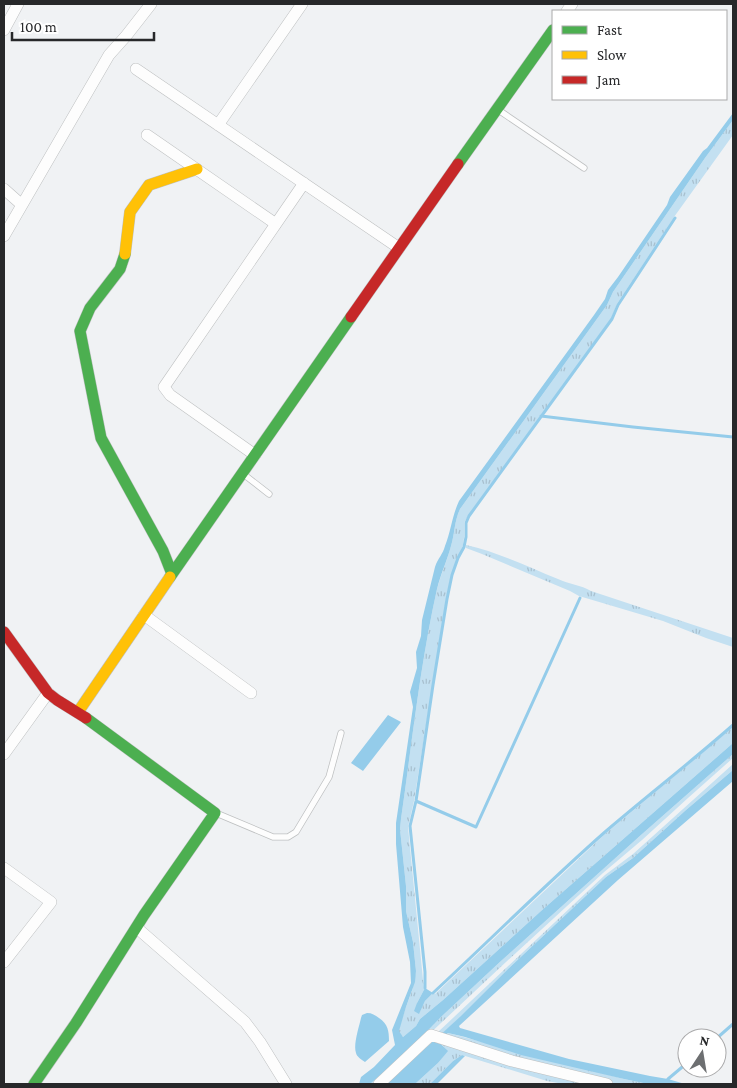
<svg xmlns="http://www.w3.org/2000/svg" width="737" height="1088" font-family="'Crimson Pro',serif">
<style>
.grass{fill:url(#grass-tufts)}
.water{fill:#94ccea}
.lines{fill:none;stroke-linecap:round;stroke-linejoin:round}
.stream{stroke:#94ccea;stroke-width:3}
.lane-casing{stroke:#bec0c1;stroke-width:7}
.street-casing{stroke:#bec0c1;stroke-width:12}
.fast-casing{stroke:#bec0c1;stroke-width:12}
.slow-casing{stroke:#bec0c1;stroke-width:12}
.jam-casing{stroke:#bec0c1;stroke-width:12}
.lane{stroke:#fdfdfd;stroke-width:5.5}
.street{stroke:#fdfdfd;stroke-width:11}
.fast{stroke:#4caf50;stroke-width:11}
.slow{stroke:#ffc107;stroke-width:11}
.jam{stroke:#c62828;stroke-width:11}
</style>
<defs>
<pattern id="grass-tufts" width="24" height="20" patternUnits="userSpaceOnUse" patternTransform="scale(1.25)"><rect width="24" height="20" fill="#c3e0f1"/><path d="M3 7l-1-3M5 7V3M7 7l1-3M15 17l-1-3M17 17v-4M19 17l1-3" fill="none" stroke="#a8c0cf"/></pattern>
</defs>
<rect width="100%" height="100%" fill="#f0f2f4"/>
<path class="grass" d="M733,120v15l-59,82 -57,87 -6,15 -143,197 -4,7v15l-1,7 -12,31 -5,23 -32,202 -6,26 16,163 -7,13 2,10 6,-12 8,-8 2,1 170,-160 128,-107v16l-192,168 -98,89 -23,19 -4,7 -13,11 -5,-6 8,-24 6,-16 4,-20 -3,-29 -7,-31v-25l-6,-57 1,-10c11,-76 19,-154 36,-230 4,-15 10,-28 14,-43 4,-13 3,-24 9,-37l147,-204 6,-13 92,-134z
M466,545c32,7 62,22 92,34 11,5 23,6 33,12l142,47v9l-27,-9 -43,-17 -84,-25 -9,-5 -88,-37 -16,-6z
M733,754v4l-45,40 -46,42 -39,33 -97,89 -130,122h-6l33,-28 39,-40 59,-55 140,-126z
M733,764v6l-47,40 -53,48 -27,19 -97,91 -48,49 -22,19 -2,-3 168,-158 28,-21z
M448,1033l176,46 24,5h-35l-52,-12 -118,-35z
M442,1044l153,40h-32l-16,-3 -85,-26 -9,6 -23,23h-15l23,-21 9,-12z"/>
<path class="water" d="M733,113v7l-28,38 -92,134 -6,13 -147,204c-6,13 -5,24 -9,37 -4,15 -10,27 -14,43 -17,76 -25,154 -36,230l-1,10 6,57v25l7,31 3,29 -1,11 -9,25 -7,24 4,6 13,-11 4,-7 23,-19 98,-89 192,-168v11l-92,81 -140,126 -59,55 -39,40 -33,28h-11l2,-7 13,-10 21,-22 -3,-15 19,-47 -1,-21 -7,-35 -7,-83v-21l17,-116 -3,-15 7,-24 -1,-16 5,-16 1,-16 13,-53c3,-9 8,-13 10,-21 6,-15 7,-30 14,-45l135,-186 11,-16 3,-9 10,-13 49,-72 3,-8 33,-46 4,-3z
M388,715l13,7 -38,49 -12,-8z
M733,770v11l-115,99 -159,146 1,2 109,31 81,17 18,3 17,5h-37l-24,-5 -103,-24 -56,-18 -17,-4 -5,4 -4,-1 22,-20 48,-48 97,-91 27,-19 53,-48z
M425,988l8,5 -8,8 -6,13 -5,-3 3,-8z
M367,1013c5,0 8,2 12,5 9,6 10,13 10,23l-24,21c-4,-3 -8,-5 -9,-9 -3,-8 3,-26 5,-35l1,-3z
M433,1041l8,3 7,7 -10,12 -23,21h-29z
M462,1055l3,1 -28,28h-7l23,-23z"/>
<g class="lines">
<path class="stream" d="M541,416l92,11 100,10
M416,801l60,26 104,-229
M425,988v-16l-15,-146 6,-25 17,-116 14,-86 5,-24 6,-17 6,-11 2,-10v-14l3,-7 143,-197 6,-14 57,-87
M433,993c57,-53 113,-109 172,-161 42,-36 86,-70 128,-107
M717,1038l16,-14
M668,1079l19,-16"/>
<defs>
<path id="lane" d="M497,109l87,59
M242,473l27,21
M216,813l57,24h15l8,-5 33,-55 12,-44"/>
<path id="street" d="M567,11l5,-7
M4,30l14,-26
M136,69l263,179
M218,125l84,-121
M147,135l129,89
M4,189l18,16
M4,236l105,-181 17,-19 25,-32
M255,455l-85,-60 -6,-8 140,-204
M144,615l107,78
M4,754l44,-61
M4,868l47,34 -47,60
M137,928l108,94 15,20 26,42
M379,1084l52,-49 81,26 95,23"/>
<path id="fast" d="M458,164l95,-134
M125,254l-5,15 -30,39 -10,23 21,107 62,113 9,23
M170,577l181,-260
M34,1084l42,-61 68,-108 71,-102 -129,-95"/>
<path id="slow" d="M125,254l5,-42 19,-27 48,-16
M78,712l92,-135"/>
<path id="jam" d="M351,317l107,-153
M4,632l44,61 9,7 29,18"/>
</defs>
<use href="#lane" class="lane-casing"/>
<use href="#street" class="street-casing"/>
<use href="#fast" class="fast-casing"/>
<use href="#slow" class="slow-casing"/>
<use href="#jam" class="jam-casing"/>
<use href="#lane" class="lane"/>
<use href="#street" class="street"/>
<use href="#fast" class="fast"/>
<use href="#slow" class="slow"/>
<use href="#jam" class="jam"/>
</g>
<rect width="737" height="1088" fill="none" stroke="#27282a" stroke-width="10"/>
<rect x="552" y="10" width="175" height="90" fill="#ffffff" stroke="#a9a9aa"/>
<rect x="562" y="26" width="25" height="8" fill="#4caf50" stroke="#a9a9aa"/>
<text x="597" y="35" font-size="15" fill="#27282a">Fast</text>
<rect x="562" y="51" width="25" height="8" fill="#ffc107" stroke="#a9a9aa"/>
<text x="597" y="60" font-size="15" fill="#27282a">Slow</text>
<rect x="562" y="76" width="25" height="8" fill="#c62828" stroke="#a9a9aa"/>
<text x="597" y="85" font-size="15" fill="#27282a">Jam</text>
<g transform="translate(702 1053) rotate(12)"><circle r="24" fill="#ffffff" stroke="#a9a9aa"/>
<path d="M0-4L9 19L0 12L-9 19Z" fill="#6d6f71"/>
<text y="-8" font-size="14" font-weight="bold" text-anchor="middle" fill="#27282a">N</text>
</g>
<path d="M12 32v8h142v-8" fill="none" stroke="#27282a" stroke-width="2.5"/>
<text x="20" y="32" font-size="15" fill="#27282a" stroke="#ffffff" stroke-width="4" paint-order="stroke">100 m</text>
</svg>
